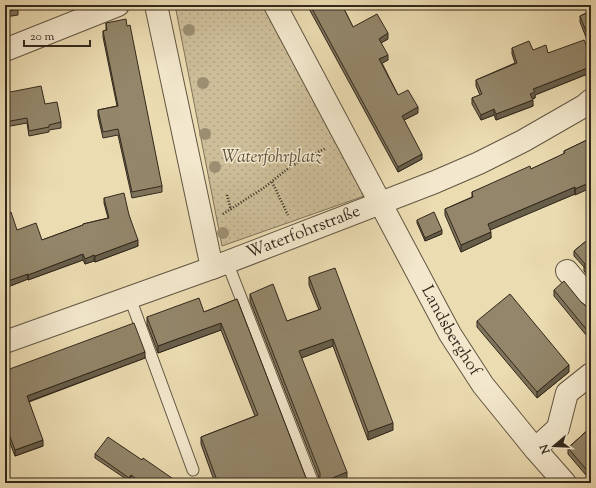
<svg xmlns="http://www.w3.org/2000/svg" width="596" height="488" font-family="'Sorts Mill Goudy',serif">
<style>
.park{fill:url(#park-dots);stroke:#80745b}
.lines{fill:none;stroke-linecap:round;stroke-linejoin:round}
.service-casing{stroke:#615642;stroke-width:13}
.minor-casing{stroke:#615642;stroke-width:24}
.path{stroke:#33291d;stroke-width:2.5;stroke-dasharray:1 2;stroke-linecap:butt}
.service{stroke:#f3e8cd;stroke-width:11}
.minor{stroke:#f3e8cd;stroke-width:22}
.tree{fill:#9c8e71}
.wall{fill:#7e735b;stroke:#33291d}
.shaded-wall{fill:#675e4a;stroke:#33291d}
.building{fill:#93866a;stroke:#33291d}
.labels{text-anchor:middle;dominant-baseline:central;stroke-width:3;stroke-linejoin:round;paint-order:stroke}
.park-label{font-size:17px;font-style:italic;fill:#5a4e3c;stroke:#f3e8cd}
.street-label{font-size:17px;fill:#33291d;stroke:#f3e8cd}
</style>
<defs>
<pattern id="park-dots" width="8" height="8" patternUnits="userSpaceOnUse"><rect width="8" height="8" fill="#cdbe99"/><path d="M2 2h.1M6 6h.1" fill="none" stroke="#b0a383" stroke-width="1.8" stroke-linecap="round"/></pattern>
</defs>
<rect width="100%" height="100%" fill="#ecdcb2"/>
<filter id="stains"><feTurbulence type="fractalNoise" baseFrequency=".005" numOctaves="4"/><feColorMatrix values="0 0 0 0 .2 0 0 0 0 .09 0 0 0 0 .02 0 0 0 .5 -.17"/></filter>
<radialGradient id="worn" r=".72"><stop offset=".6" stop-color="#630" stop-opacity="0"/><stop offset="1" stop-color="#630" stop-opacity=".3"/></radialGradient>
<path class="park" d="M175,5h92l100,190 -145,51z"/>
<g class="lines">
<defs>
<path id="service" d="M227,262l86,221
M130,298l63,172"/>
<g id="minor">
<path d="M156,5l56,263"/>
<path id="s1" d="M275,5l175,329 33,51 52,64 30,34"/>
<path d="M5,50l113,-45"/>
<path d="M567,271l24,29"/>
<path id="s2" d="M5,342l207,-74 223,-86 44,-19 44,-22 61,-35 7,-6"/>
<path d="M535,449l23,-21 9,-35 24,-19"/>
</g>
</defs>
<use href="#service" class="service-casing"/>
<use href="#minor" class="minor-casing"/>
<path class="path" d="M272,182l16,33
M227,195l4,15
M223,214l42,-27 25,-20 36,-19"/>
<use href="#service" class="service"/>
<use href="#minor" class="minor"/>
</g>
<g class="tree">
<circle cx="189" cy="30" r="6"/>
<circle cx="203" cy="83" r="6"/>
<circle cx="205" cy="134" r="6"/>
<circle cx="215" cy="167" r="6"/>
<circle cx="223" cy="233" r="6"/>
</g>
<path class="wall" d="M5,5l13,4v6l-13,2z
M307,5h35l11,22 35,12 -7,4 7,17 -6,3 16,32 20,18 -14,7 18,39 -24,13z
M591,11v39l-11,-28v-6z
M106,23l56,163v6l-30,6 -14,-63 -15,3 -5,-22v-6l19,-4 -14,-69v-6l3,-1z
M512,48l21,2 15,3 43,10 -3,1 2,9 -55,22v3l-3,1 1,7 -37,14 -2,-5 -13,5 -9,-16v-6l8,-3 -4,-9v-6l39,-17 -3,-9z
M5,93l40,11 16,18v6l-12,2v2l-20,4 -2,-13 -22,4z
M587,140l-12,55v-1l-85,35 1,9 -30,14 -16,-37v-6l27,-12v-5l59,-23 33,-15v-3z
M104,198l25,17 9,31 -43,16 -1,-1 -9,3 -2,-4 -55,20v-1l-23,9v-73l12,15 25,10 41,-15v-1l25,-6 -4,-15z
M417,220l25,14 -17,7 -8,-18z
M591,237v43l-7,-9v-4l-10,-11v-5z
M309,277l84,153 -25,10 -35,-94 -32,12 46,122 -8,3h-124l-14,-39v-7l54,-21 -34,-86 -63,23 -11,-29v-7l57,-5 33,-13 69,179 6,4h4l3,-4 -69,-177v-7l37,27 32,-11 -10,-25z
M554,290l27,12 5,4h5v35l-37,-45z
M477,321l92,51 -32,26 -60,-71z
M145,358l-116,44 14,44 -28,10 -10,-26v-53h2v-7z
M591,427v54l-23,-27v-6z
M95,454l47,6 37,23h-41l-7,-5 -2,3 -34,-23z"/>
<path class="shaded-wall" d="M388,33v6l-9,5v-5z
M388,55v5l-9,5v-6z
M591,57v6l-5,2v-6z
M590,67v6l-55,22v3l-5,2v-6l3,-5z
M533,100v6l-37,14v-6z
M418,107v6l-16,8v-5z
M494,109v6l-13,5v-5z
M422,154v5l-24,13v-5z
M591,182v6l-16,7v-6z
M575,187v7l-87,37v-7z
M442,230v4l-17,7v-3z
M491,232v6l-30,14v-7z
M138,240v6l-43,16v-6z
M83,254v6l-55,20v-5z
M94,255v6l-9,3v-5z
M28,274v5l-23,9v-6z
M221,323v7l-63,23v-7z
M333,339v7l-34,13v-8z
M145,352v6l-118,44v-6z
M569,365v7l-32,26v-6z
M393,423v7l-25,10v-8z
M43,440v6l-28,10v-6z
M347,472v8l-8,3h-19z
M131,475v3l-2,3v-3z"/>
<path class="building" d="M5,5h12l1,4 -13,3z
M310,5h32l11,22 24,-13 11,19 -9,6 9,16 -9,4 19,36 10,-5 10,17 -16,9 20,38 -24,13z
M591,11v33l-11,-28z
M126,19l1,7 3,-1 32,161 -30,6 -14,-63 -15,3 -5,-22 20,-4 -15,-75 4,-1 -1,-7z
M584,40l7,17 -5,2 4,8 -57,22 2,3 -5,2 3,6 -37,14 -2,-5 -13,6 -9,-17 10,-4 -6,-14 41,-17 -5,-15 17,-7 4,9 13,-5 2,8z
M41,86l4,18 12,-2 4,20 -12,3v2l-20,4 -2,-13 -22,4v-29z
M587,140l4,8v34l-16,7v-2l-87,37 3,8 -30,13 -16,-36 28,-12 -1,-5 58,-26 1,3 34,-16 -1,-2z
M124,193l5,22 9,25 -43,16 -1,-1 -9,4 -2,-5 -55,21v-1l-23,8v-67l6,-3 6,18 19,-7 6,17 41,-15v-1l26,-6 -5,-20z
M434,212l8,18 -17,8 -8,-18z
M591,237v38l-7,-9 1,-2 -11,-13z
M335,268l58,155 -25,9 -35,-93 -34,12 48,121 -27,11h-102l-17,-46 57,-22 -37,-92 -63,23 -11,-29 52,-19 5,14 33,-13 69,179 6,4h4l4,-5v-4l-70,-179 23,-10 14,37 34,-12 -12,-32z
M564,281l17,21 5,4h5v29l-37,-45z
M510,294l59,71 -32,27 -60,-71z
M134,323l11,29 -118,44 16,44 -28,10 -10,-26v-8l2,-3 -2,1v-37l4,-1 -2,-6z
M591,427v48l-23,-27z
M108,437l34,23 1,-2 36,25h-37l-11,-8 -2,3 -34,-24z
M5,480l4,3h-4z"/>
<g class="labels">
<g class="park-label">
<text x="272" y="158">Waterfohrplatz</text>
</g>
<g class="street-label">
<text stroke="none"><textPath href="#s2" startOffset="318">Waterfohrstraße</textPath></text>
<text stroke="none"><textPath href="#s1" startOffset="370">Landsberghof</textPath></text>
</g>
</g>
<rect width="596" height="488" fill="none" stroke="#ecdcb2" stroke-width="20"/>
<rect x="6" y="6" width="584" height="476" fill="none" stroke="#33291d" stroke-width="2"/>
<rect x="10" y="10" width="576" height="468" fill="none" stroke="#33291d"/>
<g transform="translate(554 446) rotate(251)" stroke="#f3e8cd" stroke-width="3" paint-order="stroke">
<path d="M0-3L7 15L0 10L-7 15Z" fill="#33291d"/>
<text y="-6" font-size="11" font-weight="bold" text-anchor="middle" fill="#33291d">N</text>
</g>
<path d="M24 40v6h66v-6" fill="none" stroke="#33291d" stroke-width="2"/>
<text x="30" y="40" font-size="12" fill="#33291d" stroke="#f3e8cd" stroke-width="3" paint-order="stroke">20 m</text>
<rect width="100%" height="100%" filter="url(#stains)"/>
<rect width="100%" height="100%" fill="url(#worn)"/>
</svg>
